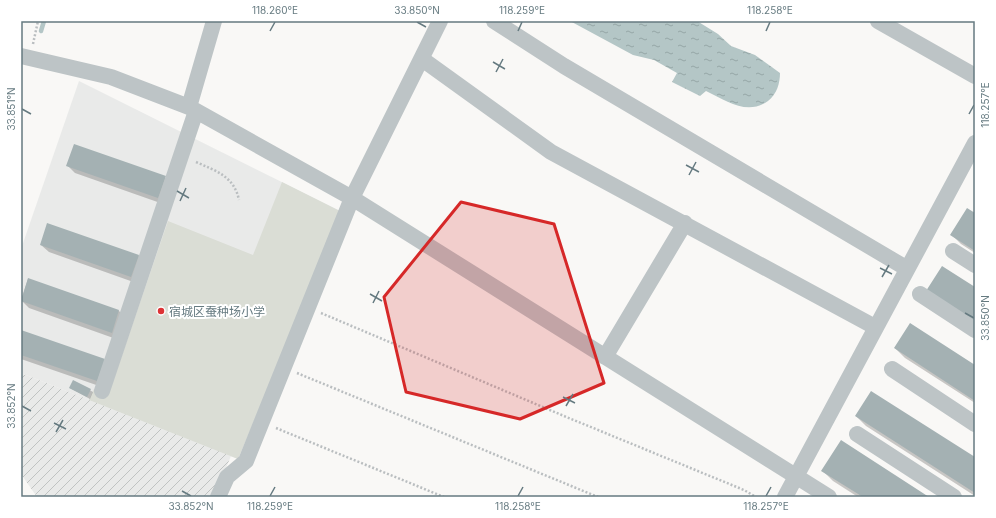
<svg xmlns="http://www.w3.org/2000/svg" width="996" height="518" font-family="Inter,'Noto Sans SC',sans-serif">
<style>
.built{fill:#e9eae9}
.industrial{fill:url(#industrial-furrows)}
.grass{fill:#daddd5}
.water{fill:url(#water-ripples)}
.shadow{fill:#0003}
.lines{fill:none;stroke-linecap:round;stroke-linejoin:round}
.stream{stroke:#b4c6c6;stroke-width:4.5}
.building{fill:#a4b1b3}
.path{stroke:#babec0;stroke-width:2.5;stroke-dasharray:2 2;stroke-linecap:butt}
.minor{stroke:#bdc4c6;stroke-width:16}
.marked{fill:#d62828;fill-opacity:0.2;stroke:#d62828;stroke-width:3;stroke-linejoin:round}
.ticks{fill:none;stroke:#657a80;stroke-width:1.5}
.poi-dot{fill:#dd3235;stroke:#fff;stroke-width:1.5}
.labels{text-anchor:middle;dominant-baseline:central;stroke-width:4;stroke-linejoin:round;paint-order:stroke}
.poi-label{font-size:12px;fill:#657a80;stroke:#fff;text-anchor:start}
.neatline{fill:none;stroke:#657a80;stroke-width:1.5}
.ticks-label{font-size:10px;text-anchor:middle;fill:#657a80}
</style>
<defs>
<pattern id="industrial-furrows" width="10" height="10" patternUnits="userSpaceOnUse"><rect width="10" height="10" fill="#e9eae9"/><path d="M-1 1l2-2M0 10L10 0M9 11l2-2" fill="none" stroke="#c0c3c2"/></pattern>
<pattern id="water-ripples" width="26" height="14" patternUnits="userSpaceOnUse"><rect width="26" height="14" fill="#b4c6c6"/><path d="M2 4q2-2 4 0t4 0M15 11q2-2 4 0t4 0" fill="none" stroke="#96a6a6"/></pattern>
</defs>
<rect width="100%" height="100%" fill="#f9f8f6"/>
<path class="built" d="M79,81l263,131 -104,247 -217,-86v-124z"/>
<path class="industrial" d="M21,373l210,83 -17,41h-177l-16,-23z"/>
<path class="grass" d="M282,182l60,30 -104,247 -149,-59 5,-11 15,4 59,-172 85,34z"/>
<path class="water" d="M570,21h127l21,13 13,12 24,9 25,18c0,10 -3,21 -12,28 -21,15 -41,0 -62,-10l-6,5 -28,-14 5,-9 -23,-13 -21,-5z"/>
<path class="shadow" d="M68,166l97,11 1,28 -91,-32z
M975,215v38l-14,-9 -10,-10z
M41,245l98,11 7,8 -7,20 -90,-32z
M28,279l91,32 8,8 -8,21 -90,-32 -8,-8z
M21,331l83,29 1,28 -84,-29z
M895,348l80,18v37l-70,-45z
M74,381l19,11 -3,7 -20,-11z
M856,416l119,43v37l-109,-70z
M823,471l105,26h-70l-25,-16z"/>
<g class="lines">
<path class="stream" d="M41,31l3,-10"/>
</g>
<path class="building" d="M74,144l92,32 -8,22 -92,-32z
M967,208l8,5v38l-25,-16z
M47,223l92,32 -8,22 -91,-32z
M942,266l33,21v36l-49,-32z
M28,278l91,32 -7,23 -91,-32z
M910,323l65,42v36l-81,-53z
M21,330l84,29 -8,22 -76,-26z
M73,380l18,9 -4,8 -18,-9z
M871,391l104,66v36l-120,-77z
M841,440l88,57h-66l-42,-26z"/>
<g class="lines">
<path class="path" d="M33,44l5,-23
M196,162c20,9 38,14 43,38
M321,313l243,103 180,74 12,7
M297,373l301,124
M276,428l168,69"/>
<path class="minor" d="M494,21l70,45 342,202
M878,21l97,55
M21,56l90,21 78,30 163,91 477,299
M422,59l129,93 324,175
M189,107l25,-86
M953,251l22,14
M920,294l55,36
M605,357l80,-134
M892,369l83,55
M102,391l94,-280
M857,434l97,63
M218,497l9,-20 19,-16 106,-263 88,-177
M785,497l190,-354"/>
</g>
<path class="marked" d="M461,202l93,22 50,159 -84,36 -114,-27 -22,-95z"/>
<path class="ticks" d="M417,22l9,5M270,31l5,-9M518,31l4,-9M766,31l4,-9M493,62l12,7M496,72l7,-13M22,109l9,5M969,114l5,-9M686,165l13,7M689,175l7,-13M177,191l12,7M180,201l6,-13M880,268l12,6M882,277l7,-12M370,294l12,7M373,303l6,-12M965,313l9,5M563,397l12,6M22,406l9,5M566,406l7,-12M54,423l12,6M56,432l7,-12M182,491l9,5M270,496l5,-9M518,496l5,-9M766,496l5,-9"/>
<circle class="poi-dot" cx="161" cy="311" r="4"/>
<g class="labels">
<g class="poi-label">
<text x="169" y="311">宿城区蚕种场小学</text>
</g>
</g>
<rect width="996" height="518" fill="none" stroke="#ffffff" stroke-width="44"/>
<rect x="22" y="22" width="952" height="474" class="neatline"/>
<g class="ticks-label">
<text x="275" y="14">118.260°E</text>
<text x="417" y="14">33.850°N</text>
<text x="522" y="14">118.259°E</text>
<text x="770" y="14">118.258°E</text>
<text transform="translate(985 105) rotate(-90)" y="4">118.257°E</text>
<text transform="translate(11 109) rotate(-90)" y="4">33.851°N</text>
<text transform="translate(985 318) rotate(-90)" y="4">33.850°N</text>
<text transform="translate(11 406) rotate(-90)" y="4">33.852°N</text>
<text x="191" y="510">33.852°N</text>
<text x="270" y="510">118.259°E</text>
<text x="518" y="510">118.258°E</text>
<text x="766" y="510">118.257°E</text>
</g>
</svg>
